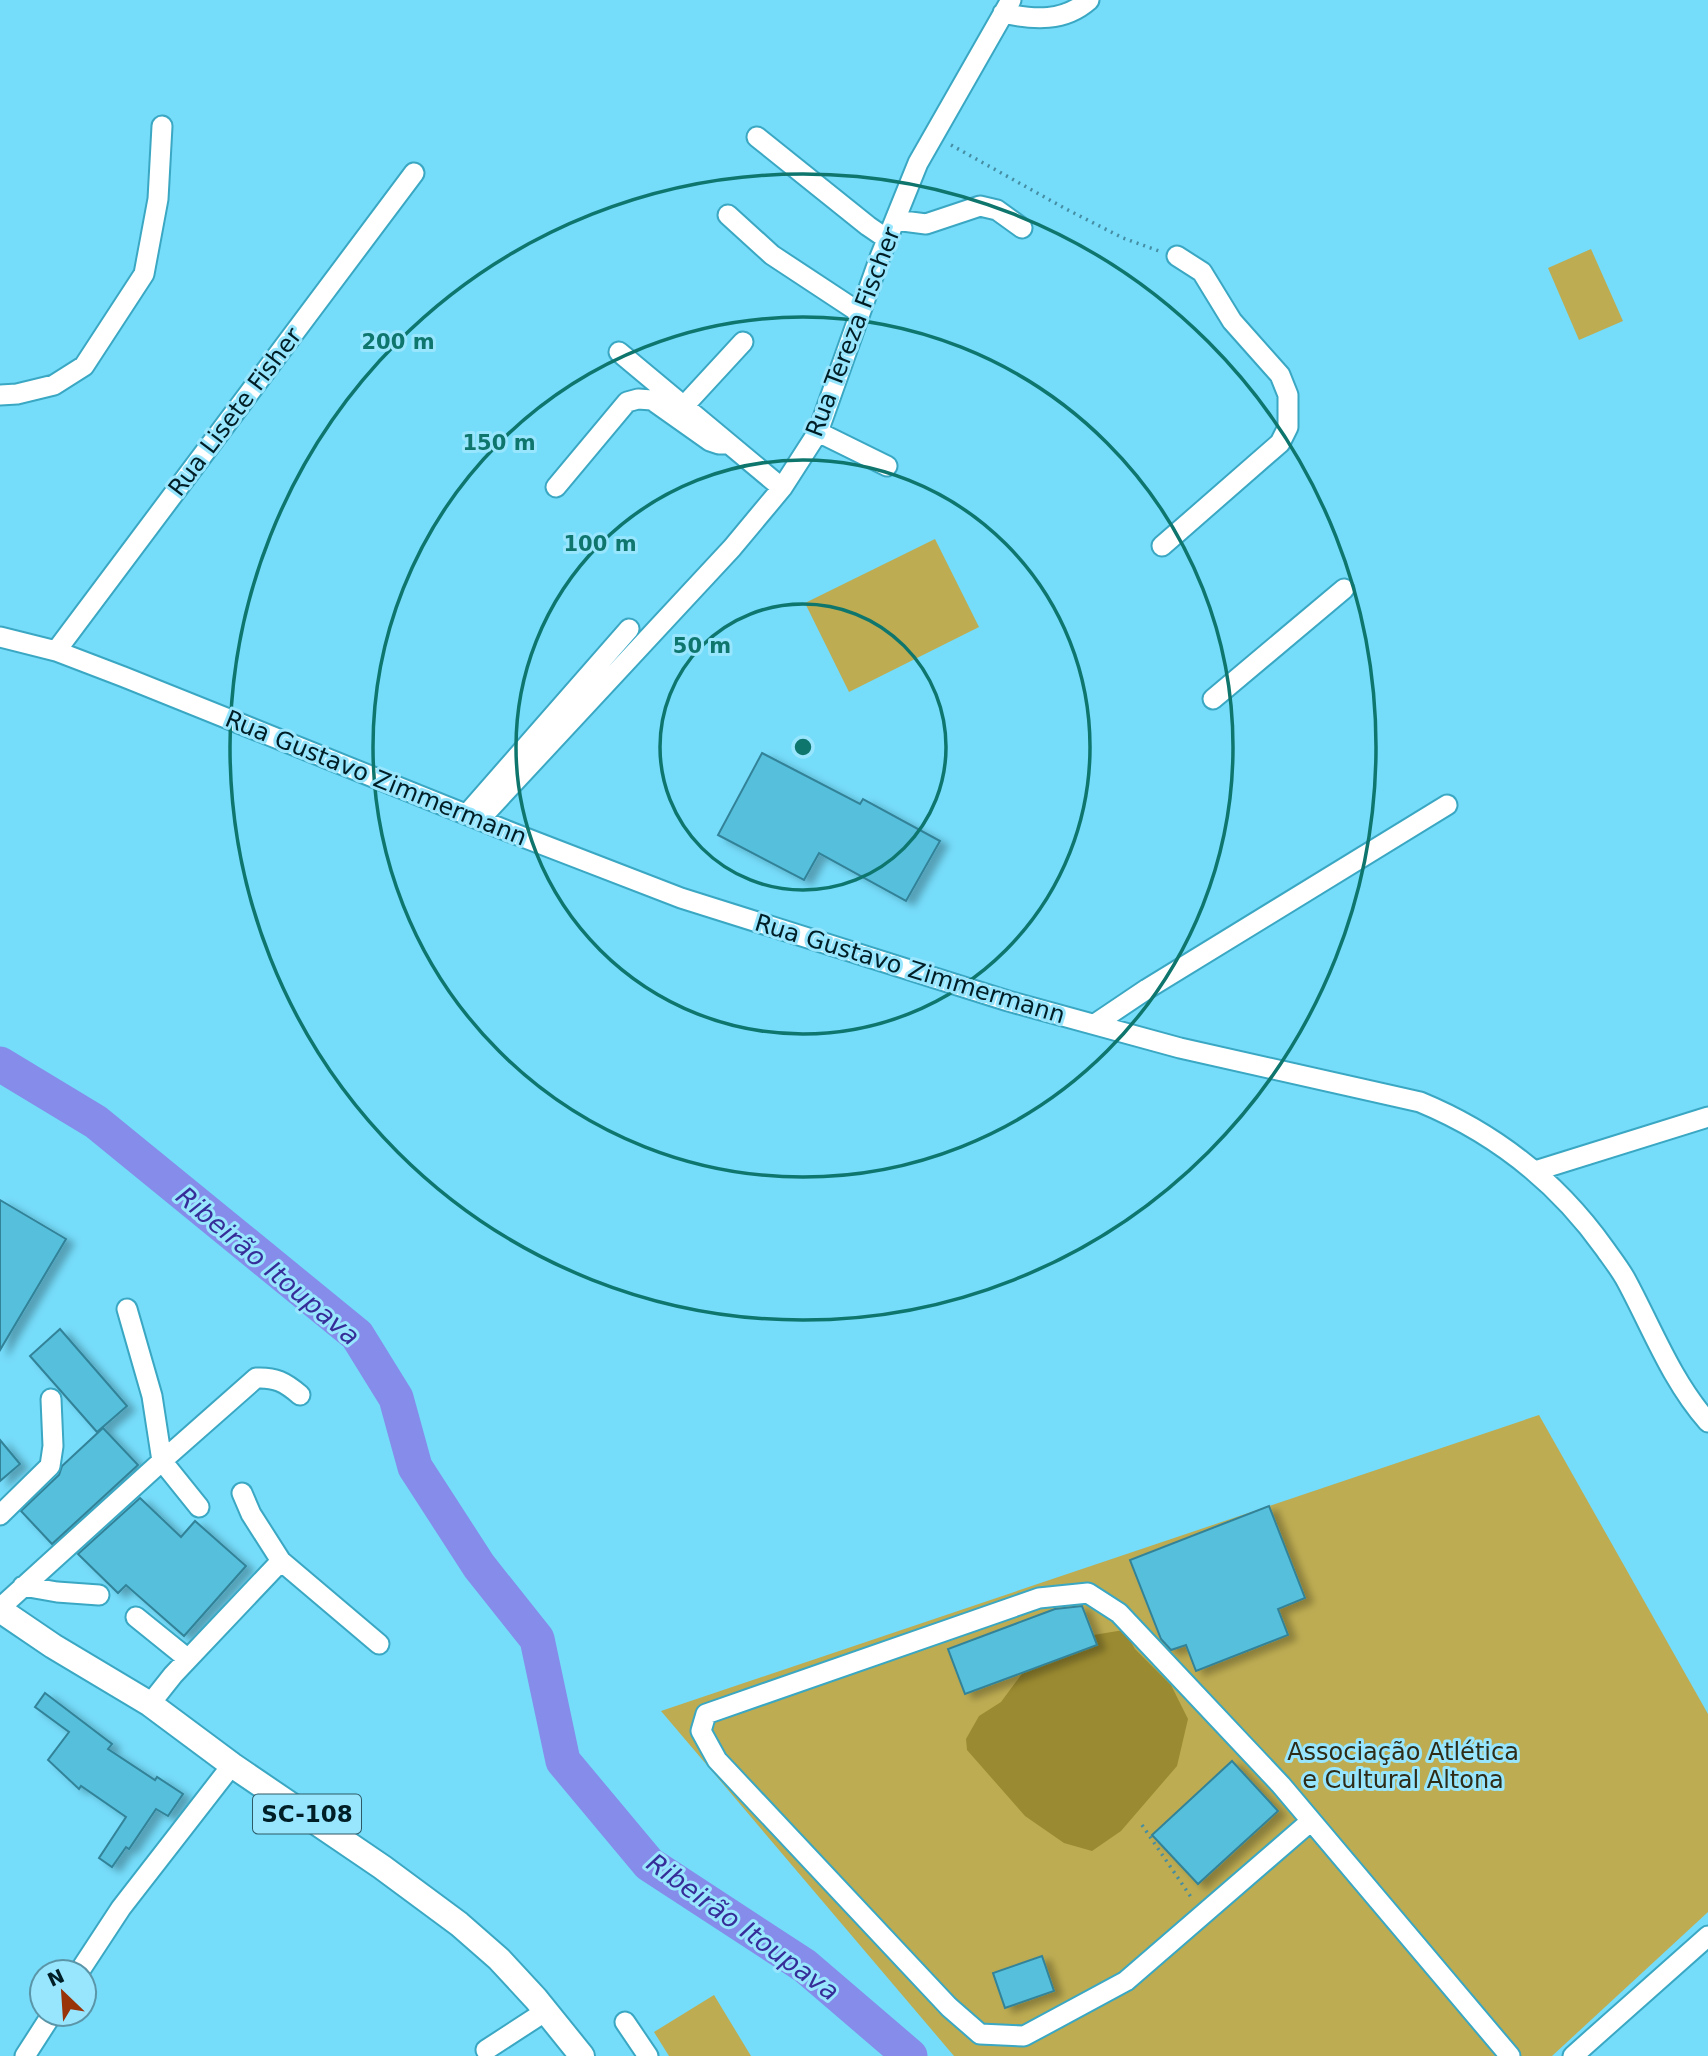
<svg xmlns="http://www.w3.org/2000/svg" width="1708" height="2056" font-family="'DejaVu Sans',sans-serif">
<style>
.green{fill:#bdac52}
.forest{fill:#9a8a31}
.lines{fill:none;stroke-linecap:round;stroke-linejoin:round}
.river{stroke:#858ce9;stroke-width:35}
.building{fill:#56bfdc;stroke:#328298;stroke-width:2;filter:url(#shadow)}
.minor-casing{stroke:#3aa7c3;stroke-width:23}
.major-casing{stroke:#3aa7c3;stroke-width:28}
.path{stroke:#458da2;stroke-width:3.5;stroke-dasharray:2 5;stroke-linecap:butt}
.minor{stroke:#fff;stroke-width:19}
.major{stroke:#fff;stroke-width:24}
.ring{fill:none;stroke:#0f766e;stroke-width:3.5}
.labels{text-anchor:middle;dominant-baseline:central;stroke-width:6;stroke-linejoin:round;paint-order:stroke}
.shield{fill:#98e6fe;stroke:#2e5a67;stroke-width:2}
.shield-label{font-size:23px;font-weight:bold;fill:#001e26}
.street-label{font-size:24px;fill:#001e26;stroke:#98e6fe}
.park-label{font-size:24px;fill:#2e2b17;stroke:#98e6fe}
.water-label{font-size:26px;font-style:italic;fill:#362d98;stroke:#98e6fe}
.centre{fill:#0f766e;stroke:#98e6fe;stroke-width:3.5}
.ring-label{font-size:21px;text-anchor:middle;font-weight:bold;fill:#0f766e;stroke:#98e6fe;stroke-width:6;stroke-linejoin:round;paint-order:stroke}
</style>
<defs>
<filter id="shadow"><feDropShadow dx="8" dy="4.5" stdDeviation="3.5" flood-color="#0004"/></filter>
</defs>
<rect width="100%" height="100%" fill="#75dcfa"/>
<path class="green" d="M1591,249l32,72 -44,19 -31,-72z
M935,539l44,88 -130,65 -44,-89z
M1539,1415l169,299v198l-156,144h-598l-293,-345z
M714,1995l37,61h-82l-15,-24z"/>
<path class="forest" d="M1124,1630l11,19 36,36 17,34 -11,47 -56,65 -29,20 -28,-8 -39,-27 -58,-66 -1,-11 13,-23 22,-14 40,-54 34,-10z"/>
<g class="lines">
<path class="river" d="M0,1064l96,58 261,213 39,63 19,69 64,99 58,73 26,122 86,103 156,102 105,90"/>
</g>
<path class="building" d="M762,753l98,51 3,-5 77,42 -34,60 -87,-48 -15,27 -86,-45z
M0,1200l66,39 -66,111z
M60,1329l67,77 -30,26 -67,-76z
M103,1428l35,37 -86,79 -31,-33 38,-36 3,-9z
M0,1440l20,24 -20,17z
M140,1498l41,39 14,-16 51,45 -62,70 -58,-51 -8,8 -40,-39z
M1269,1506l36,92 -27,11 10,26 -92,36 -10,-26 -15,5 -10,-11 -31,-79z
M1082,1606l15,39 -132,49 -17,-45 107,-40z
M45,1693l67,51 -4,5 47,31 2,-3 26,17 -15,22 -12,-7 -27,40 -3,-2 -14,20 -13,-9 27,-41 -45,-31 -2,3 -31,-29 21,-28 -34,-25z
M1232,1761l46,50 -80,73 -46,-49z
M1042,1956l12,35 -49,17 -12,-35z"/>
<g class="lines">
<defs>
<path id="minor" d="M1003,13c31,7 61,9 86,-13
M757,137l111,89 19,13
M728,215l44,40 88,58
M895,220l31,4 54,-18 17,4 25,18
M619,352l163,136
M0,395l17,-1 37,-9 30,-19 60,-92 14,-75 4,-73
M684,406l59,-64
M818,432l69,34
M556,487l71,-85 11,-3 14,1 58,41 9,3h10
M1162,546l118,-103 8,-16v-32l-8,-20 -48,-54 -30,-49 -25,-16
M0,637l56,14 68,26 386,155 171,66 327,103 172,47 240,54c75,31 138,81 185,147 7,10 15,20 21,31 26,48 45,100 82,142
M56,651l358,-478
M1213,699l131,-110
M467,814l162,-185
M480,819l252,-271 50,-60 36,-56 62,-175 38,-94 93,-163
M1095,1024l52,-35 300,-184
M1535,1171l173,-54
M242,1493l9,21 30,47
M199,1507l-37,-46 94,-83c19,-1 29,4 44,17
M0,1515l50,-49 3,-20 -2,-47
M23,1586l34,6 42,3
M0,1608l162,-147 -10,-65 -25,-87
M136,1617l52,42
M150,1704l23,-29 108,-114 98,83
M1311,1821l-185,160 -102,55 -44,-2 -31,-27 -232,-247 -16,-29 5,-17 333,-116 49,-5 31,20 162,172 229,271
M79,1972l42,-64 111,-143
M625,2022l23,34
M486,2050l60,-39
M25,2056l27,-42
M1573,2056l135,-120"/>
<path id="major" d="M0,1610l53,36 97,58 82,61 150,102 77,57 40,35 37,40 46,57"/>
</defs>
<use href="#minor" class="minor-casing"/>
<use href="#major" class="major-casing"/>
<path class="path" d="M951,145l115,64 57,29 36,13
M1142,1825l51,75"/>
<use href="#minor" class="minor"/>
<use href="#major" class="major"/>
</g>
<g class="ring">
<circle cx="803" cy="747" r="143"/>
<circle cx="803" cy="747" r="287"/>
<circle cx="803" cy="747" r="430"/>
<circle cx="803" cy="747" r="573"/>
</g>
<g class="labels">
<rect class="shield" x="253" y="1794.5" width="108" height="39" rx="5"/>
<g class="shield-label">
<text x="307" y="1814">SC-108</text>
</g>
<g class="street-label">
<text transform="translate(853 332) rotate(-69)">Rua Tereza Fischer</text>
<text transform="translate(235 412) rotate(-53)">Rua Lisete Fisher</text>
<text transform="translate(376 778) rotate(22)">Rua Gustavo Zimmermann</text>
<text transform="translate(910 969) rotate(17)">Rua Gustavo Zimmermann</text>
</g>
<g class="park-label">
<text x="1403" y="1752">Associação Atlética<tspan x="1403" dy="28">e Cultural Altona</tspan></text>
</g>
<g class="water-label">
<text transform="translate(268 1266) rotate(40)">Ribeirão Itoupava</text>
<text transform="translate(743 1927) rotate(36)">Ribeirão Itoupava</text>
</g>
</g>
<circle cx="803" cy="747" r="10" class="centre"/>
<g class="ring-label">
<text x="398" y="349">200 m</text>
<text x="499" y="450">150 m</text>
<text x="600" y="551">100 m</text>
<text x="702" y="653">50 m</text>
</g>
<g transform="translate(63 1993) rotate(335)"><circle r="33" fill="#98e6fe" stroke="#5b96a8" stroke-width="2"/>
<path d="M0-5L12 26L0 18L-12 26Z" fill="#993308"/>
<text y="-10" font-size="19" font-weight="bold" text-anchor="middle" fill="#001e26">N</text>
</g>
</svg>
